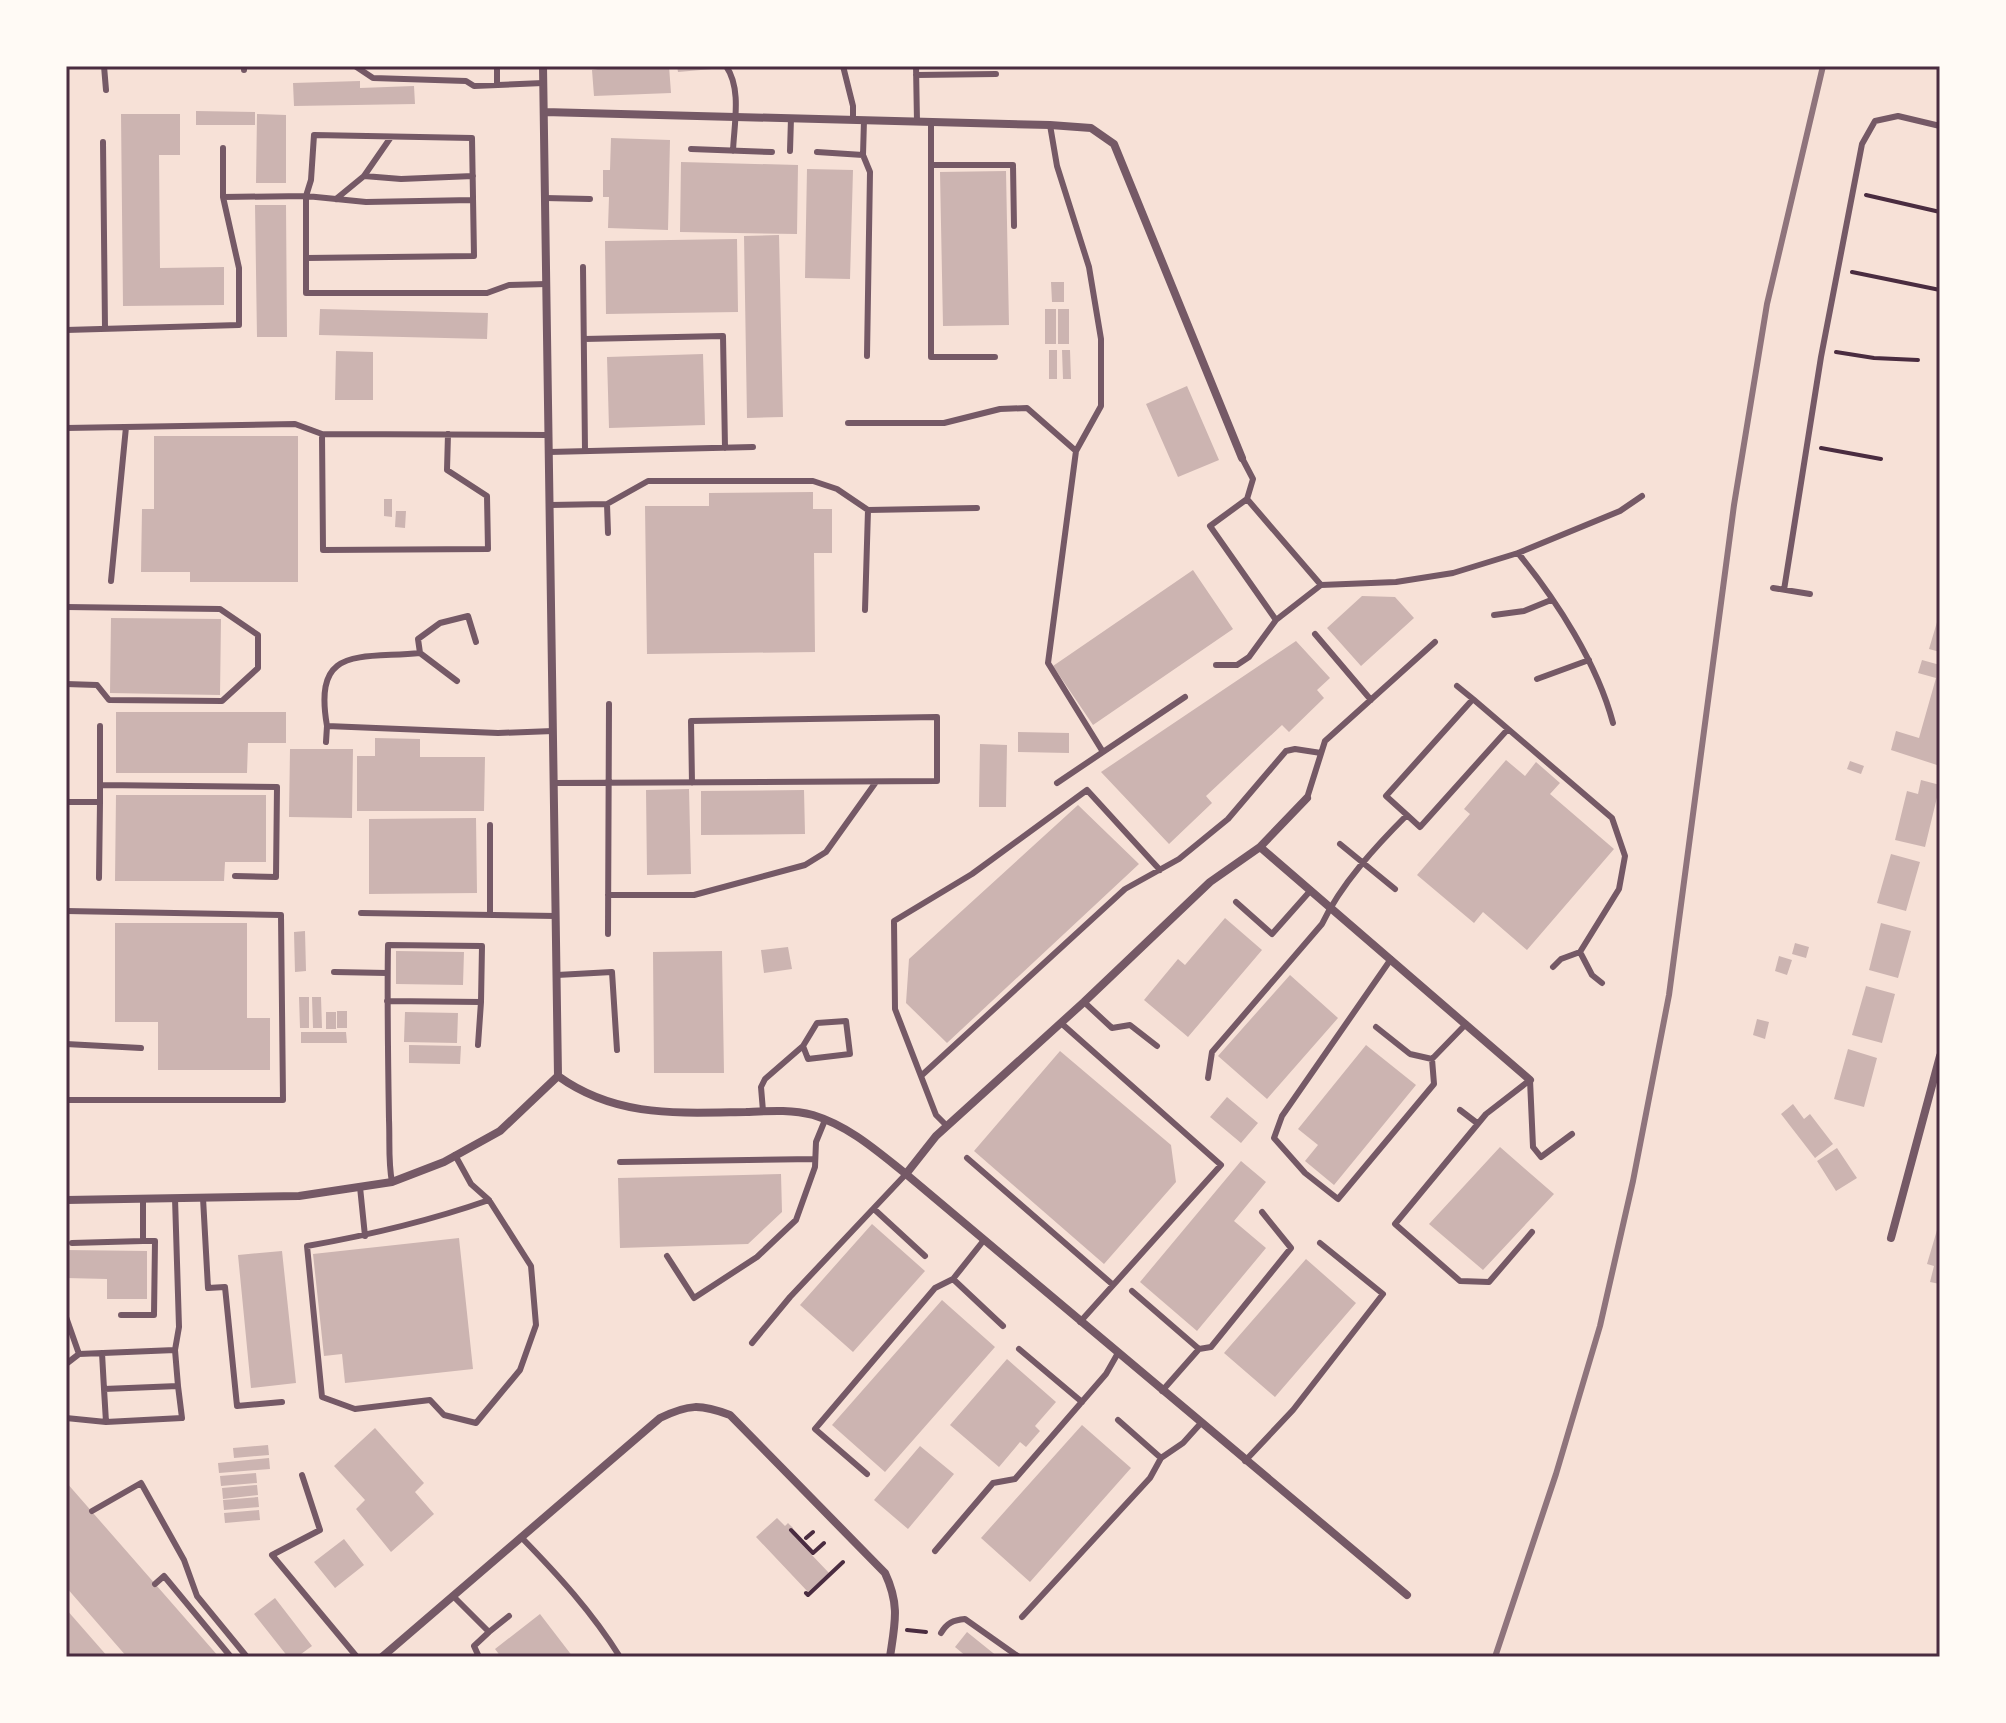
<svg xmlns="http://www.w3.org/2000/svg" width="2006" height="1723" font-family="Montserrat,sans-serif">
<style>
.building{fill:#ccb4b1}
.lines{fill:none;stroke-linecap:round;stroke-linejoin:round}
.path{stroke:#4a2c40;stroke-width:4}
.service{stroke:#755966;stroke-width:6}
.minor{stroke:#755966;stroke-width:8}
.rail{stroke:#8f747c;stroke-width:6}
.neatline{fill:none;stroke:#4a2c40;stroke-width:3}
</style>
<rect width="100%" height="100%" fill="#f7e1d7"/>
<path class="building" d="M598,66h71l2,27 -77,3 -2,-26 6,-1z
M677,66h34l1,3 -34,3z
M360,81v7l54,-2 1,18 -121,2 -1,-23z
M196,111l59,1v13h-59z
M121,114h59v41h-21l1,113 64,-1v38l-101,1z
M257,114l29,1v68h-30z
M611,138l59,2 -2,90 -60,-2 1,-31h-6v-27h7z
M681,162l117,3 -1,69 -117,-2z
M807,169l46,1 -3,109 -45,-1z
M1006,171l3,154 -66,1 -3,-154z
M255,205h31l1,132h-30z
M779,235l4,182 -36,1 -3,-182z
M737,239l1,73 -132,2 -1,-73z
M1051,282h13v20h-12z
M320,309l168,4 -1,26 -168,-4z
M1045,309h11v35h-11z
M1058,309h11v35h-11z
M1049,350h8v29h-8z
M1062,350h8l1,29h-8z
M336,351l37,1v48h-38z
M703,354l2,71 -96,3 -2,-71z
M1187,386l32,74 -41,17 -32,-73z
M154,436h144v146h-108v-10h-49l1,-63h12z
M813,492v17h19v44h-18l1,99 -168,2 -2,-148h64v-13z
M384,499h8v18l-8,-1z
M396,511h10l-1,17 -10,-1z
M1193,570l40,59 -140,96 -40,-59z
M1362,596l33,1 19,21 -53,48 -34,-38z
M1940,612v40l-11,-3z
M111,618l110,1 -1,76 -110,-2z
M1296,641l34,37 -13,12 7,8 -35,34 -7,-7 -76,71 6,7 -43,41 -68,-72z
M1922,660l18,5v101l-49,-16 5,-19 23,7 17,-60 -18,-5z
M116,712h170v31h-38l-1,30h-131z
M1018,732l51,1v20l-51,-1z
M375,738l45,1v18h65l-1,54h-127v-55h18z
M980,744l27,1 -1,62h-27z
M290,749h63l-1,69 -63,-1z
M1506,760l19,16 11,-14 24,21 -10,11 64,55 -87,101 -44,-38 -9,11 -57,-48 53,-61 -6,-5z
M1850,761l14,5 -3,8 -14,-5z
M1921,780l19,5 -15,62 -30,-7 12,-49 11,3z
M689,789l2,85 -44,1 -1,-85z
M804,790l1,44 -104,1v-44z
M116,795h150v67h-41l-1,19h-109z
M1078,805l61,59 -192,179 -41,-40 3,-44z
M476,818l1,75 -108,1v-75z
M1891,854l29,8 -14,49 -29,-8z
M1225,918l37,32 -74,87 -44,-37 34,-41 7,6z
M115,923h132v95h23v52h-112v-48h-43z
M1881,923l30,8 -13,47 -29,-8z
M305,931l1,40 -11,1 -1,-40z
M1795,943l14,4 -3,11 -14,-4z
M788,947l4,22 -28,4 -3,-23z
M396,951l68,1 -1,33 -67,-1z
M722,951l2,122h-70l-1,-121z
M1779,956l13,4 -5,15 -12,-4z
M1290,975l48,43 -71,81 -49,-43z
M1866,986l29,8 -13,49 -30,-8z
M299,997h10v31h-9z
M312,997h9l1,31h-9z
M337,1011h10v17h-10z
M326,1012h10v17h-10z
M405,1012l53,1 -1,30 -53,-1z
M1757,1019l12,3 -4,17 -12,-4z
M301,1032h45l1,11h-46z
M409,1045l52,1 -1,18 -51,-1z
M1366,1045l50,40 -82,100 -29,-24 13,-16 -20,-16z
M1848,1049l29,9 -13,49 -30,-8z
M1060,1051l111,94 5,37 -72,82 -130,-113z
M1227,1097l31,26 -17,20 -31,-26z
M1793,1104l11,15 6,-5 23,30 -18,14 -34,-44z
M1500,1147l54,47 -71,76 -54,-46z
M1837,1148l20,30 -21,13 -19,-30z
M1241,1161l25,21 -32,39 32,27 -69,83 -57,-49z
M781,1174l1,38 -34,32 -128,4 -2,-70z
M1940,1220v64l-10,-2 4,-16 -7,-2z
M872,1224l53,47 -72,81 -53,-47z
M459,1238l14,131 -128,14 -3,-29 -18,2 -11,-102z
M66,1250l81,1v48h-40v-20l-41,-1z
M282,1251l14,132 -45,5 -13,-133z
M1306,1259l50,44 -81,94 -51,-44z
M942,1300l53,47 -110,125 -53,-47z
M1007,1359l49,43 -21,24 5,5 -14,16 -6,-5 -21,25 -49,-42z
M1082,1425l49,43 -101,114 -49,-44z
M375,1428l49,55 -9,9 19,22 -43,38 -35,-43 9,-9 -31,-34z
M268,1445l1,10 -35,3 -1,-10z
M920,1446l34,28 -46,55 -34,-29z
M269,1458l1,11 -51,4 -1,-10z
M256,1473l1,10 -36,3 -1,-10z
M66,1482l153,175h-92l-61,-70z
M257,1485l1,10 -35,4 -1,-11z
M258,1497l1,10 -35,3 -1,-10z
M259,1510l1,10 -35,3 -1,-10z
M777,1518l8,8 3,-3 5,5 -4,3 40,42 -21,19 -52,-55z
M344,1539l20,26 -29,23 -21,-26z
M275,1598l37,48 -15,11h-9l-34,-43z
M66,1609l42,48h-42z
M540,1614l33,43h-72l-6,-8z
M967,1632l31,25h-31l-12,-10z"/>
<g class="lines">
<path class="path" d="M1866,195l74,17
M1852,272l88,18
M1836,352l38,6 44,2
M1821,448l60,11
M791,1530l22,23 11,-10
M806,1538l7,-6
M806,1593l2,2 35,-33
M907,1630l19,2"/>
<path class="service" d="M104,66l2,24
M244,66v4
M355,66l18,12 93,3 8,5 69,-3
M497,66v19
M726,66c16,23 8,58 7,85
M843,66l10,40v14
M916,66l1,56
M916,75l80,-1
M864,120l-1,35 7,17 -3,184
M931,122v235h64
M1050,125l7,41 32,101 12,72v67l-25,45 -28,212 55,89 82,-55
M103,142l2,186
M691,149l81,3
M790,151l1,-33
M817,152l46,3
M931,165h82l1,61
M364,176l37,3 72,-3
M223,197l83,-1v97h181l22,-8 38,-1
M545,198l45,1
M336,199l28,-23 27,-39
M306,258l168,-2 -2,-118 -158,-3 -3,45 -5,16 60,6 107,-2
M583,267l2,184
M66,330l173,-5v-57l-16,-71v-49
M584,339l139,-3 2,112
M848,423h96l56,-14 27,-1 49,43
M66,428l229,-4 27,10
M448,434l-1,36 40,26 1,53 -165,1 -1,-116 226,1
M549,452l204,-5
M1242,458l11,21 -6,20 74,86 -45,35 -66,-94 37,-27
M607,504l41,-23h165l24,8 31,21 -3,100
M550,505l57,-1 1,29
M868,510l109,-2
M1518,553c39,48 79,110 95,170
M111,581l15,-154
M1321,585l75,-3 57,-9 65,-20 102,-42 22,-15
M1773,588l37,6
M1784,590l37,-233 41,-213 13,-23 23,-5 42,10
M66,607l154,2 38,26v33l-36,33 -113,-1 -12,-15 -31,-1
M1494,615l30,-4 27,-11
M1315,634l56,66
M420,653l-2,-14 22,-16 28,-7 8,26
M1216,665h21l12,-8 27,-37
M1537,679l52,-19
M1457,686l16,13
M327,726c-14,-81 31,-67 93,-73l37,28
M326,742l1,-16 171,7 55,-2
M554,783l383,-2v-64l-246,4 1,62
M1057,783l46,-31
M100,785v-59
M1307,798l18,-57 110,-99
M66,802h34v-17l177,2 -1,90 -41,-1
M1407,815l13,12 88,-98
M490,825v90
M1340,844l55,45
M99,878l1,-76
M608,895h86l111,-30 21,-13 50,-70
M1236,902l36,32 39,-44
M66,911l215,4 2,185h-217
M361,913l195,3
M608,934l1,-230
M1580,952l12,23 10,8
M1391,959l-109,157 -8,22 31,35 33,26 96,-115 -2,-25 34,-35
M334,972l53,1
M557,975l55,-3 5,78
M387,1001l94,1 1,-56 -94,-1c-1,58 0,116 1,175 1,22 -1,41 3,62
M1084,1002l28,26 18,-3 27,21
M1061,1023l160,142 -141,157
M1376,1027l34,27 22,5
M66,1044l75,4
M478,1045l3,-43
M921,1076l204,-187 54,-30 49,-40 58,-68 9,-2 26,4
M1208,1078l4,-26 110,-128c19,-40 54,-78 85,-109l-21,-19 87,-97 139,119 13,38 -6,33 -39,63 -19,7 -8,8
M1530,1080l-44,34 -91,110 65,57 29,1 43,-50
M1530,1080l3,67 8,10 31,-23
M1460,1110l17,13
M763,1111l-2,-24 4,-8 38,-33 14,-23 29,-2 4,33 -42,5 -5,-13
M947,1126l-11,-11 -41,-106 -1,-88 78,-47 115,-84 73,80
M455,1155l16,29 18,16
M967,1158l145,126
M620,1162l195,-3
M360,1187l5,49
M203,1198l5,90 17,-1 12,119 45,-4
M489,1200l42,66 5,59 -16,45 -44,53 -32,-8 -14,-15 -75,9 -33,-12 -15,-151c63,-11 122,-25 182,-46z
M874,1209l51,47
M72,1243l71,-2
M667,1256l27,42 63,-41 39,-37 19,-53 1,-25 9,-22
M953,1279l50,47
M1132,1291l67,58
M121,1315h33l1,-74h-12v-42
M66,1317l13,37 96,-4 4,-23 -4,-129
M752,1343l38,-46 116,-123
M1019,1349l63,53
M102,1353l2,36 74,-3 -3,-36
M66,1364l13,-10
M104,1389l2,33 76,-4 -4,-32
M1162,1391l37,-42 12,-2 80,-99 -29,-36
M66,1418l40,4
M1118,1420l43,38
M1245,1461l48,-51 90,-116 -63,-51
M867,1474l-52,-45 120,-141 18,-9 31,-39
M302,1475l18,55 -48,25 85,102
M92,1511l49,-28 43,77 13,36 50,61
M521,1537c37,38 71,75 99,120
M935,1551l58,-68 22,-4 91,-105 12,-21
M155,1584l9,-8 67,81
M453,1596l36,36 -15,14 5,11
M1022,1617l128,-139 11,-20 22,-15 18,-20
M489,1632l20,-16
M941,1633c6,-10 12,-13 24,-14l54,38"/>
<path class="minor" d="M544,112l506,13 41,3 23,16 128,314
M1260,847l47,-49
M558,1076c58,42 121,37 188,36 22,-1 45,-3 67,3 36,11 64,36 93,59l501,421
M906,1174l30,-38 148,-134 126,-120 50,-35 270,233
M66,1200l233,-4 93,-14 52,-20 56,-31 58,-55 -15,-1010
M1891,1238l49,-182
M382,1657l278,-239c29,-14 40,-14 70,-3l155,158c15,32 10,50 5,84"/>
<path class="rail" d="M1495,1657l61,-183 44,-148 33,-145 36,-186 65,-490 33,-201 56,-238"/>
</g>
<rect width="2006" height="1723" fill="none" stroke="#fffaf5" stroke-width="136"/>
<rect x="68" y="68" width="1870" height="1587" class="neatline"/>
</svg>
